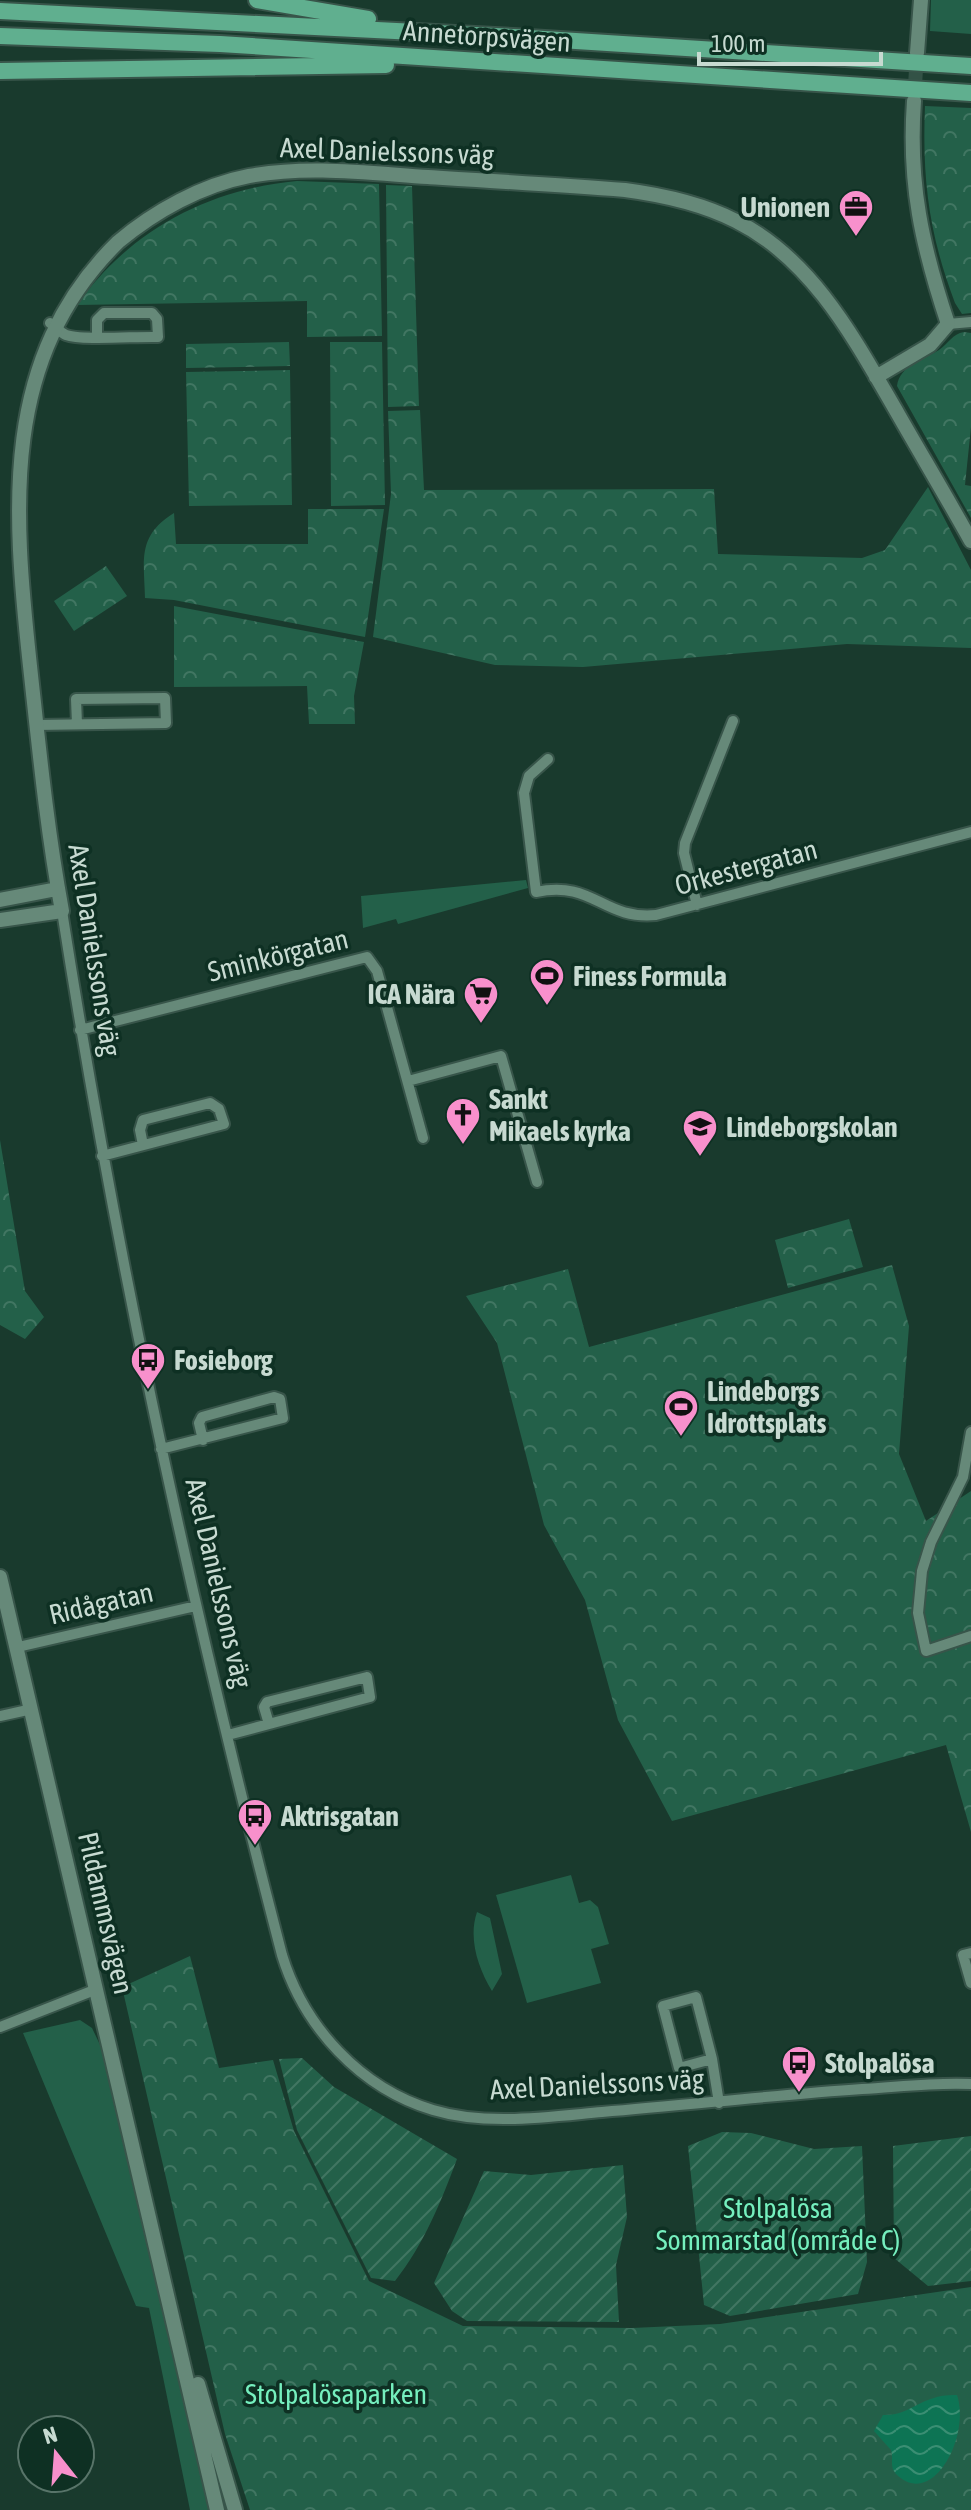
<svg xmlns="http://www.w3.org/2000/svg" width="971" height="2510" font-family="'Asap Condensed',sans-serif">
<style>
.grass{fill:#236049}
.forest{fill:url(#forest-crowns)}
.garden{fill:url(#garden-furrows)}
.water{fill:url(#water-waves)}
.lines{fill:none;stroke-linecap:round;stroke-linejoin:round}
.secondary-tunnel{stroke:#335246;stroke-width:14;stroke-dasharray:14 7;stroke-linecap:butt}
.street-casing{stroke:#38554a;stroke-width:14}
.secondary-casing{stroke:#38554a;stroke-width:18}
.primary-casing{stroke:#38554a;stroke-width:20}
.street{stroke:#668979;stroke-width:10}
.secondary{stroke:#668979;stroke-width:14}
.primary{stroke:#60af8f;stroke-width:16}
.labels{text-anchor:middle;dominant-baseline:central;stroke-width:7;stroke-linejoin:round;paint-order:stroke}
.street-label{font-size:28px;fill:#c7dad1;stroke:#0e3023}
.poi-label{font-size:28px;font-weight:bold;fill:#c7dad1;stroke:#0e3023;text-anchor:start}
.park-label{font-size:28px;fill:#75efbe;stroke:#0e3023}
</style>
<defs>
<pattern id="forest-crowns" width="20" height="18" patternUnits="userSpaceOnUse" patternTransform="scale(2)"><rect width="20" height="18" fill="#236049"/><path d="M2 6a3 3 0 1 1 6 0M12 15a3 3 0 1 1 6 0" fill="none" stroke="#417662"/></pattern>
<pattern id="garden-furrows" width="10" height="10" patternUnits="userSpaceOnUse" patternTransform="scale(2)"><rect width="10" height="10" fill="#236049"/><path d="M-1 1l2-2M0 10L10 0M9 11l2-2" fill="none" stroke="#417662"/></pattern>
<pattern id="water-waves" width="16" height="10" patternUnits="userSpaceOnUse" patternTransform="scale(2)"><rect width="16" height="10" fill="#0d7454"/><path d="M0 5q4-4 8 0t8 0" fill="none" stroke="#3a8e73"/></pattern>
</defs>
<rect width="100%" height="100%" fill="#193a2d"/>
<path class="grass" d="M931,0h40v34l-41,-3z
M526,880l2,8 -130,36 -2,-5 -33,9 -2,-32z
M571,1875l8,28 11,-3 8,7 11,37 -18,5 10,34 -74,20 -31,-108z
M477,1912l13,6 12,56 -10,17c-14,-23 -24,-53 -15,-79z
M80,2020l12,8 12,25 108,457h-22l-41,-202 -13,-2 -113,-273z"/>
<path class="forest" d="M925,106l46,2v205l-9,1 -7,-11c-26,-69 -33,-123 -30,-197z
M297,181l82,3 3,152 -75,1v-36l-230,4c52,-74 131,-116 220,-124z
M386,185l26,1 7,220 -31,1z
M964,332l7,1v94l-6,58 6,1v32l-74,-132c3,-21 26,-26 42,-36 10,-7 13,-16 25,-18z
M289,342l1,24 -104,2v-24z
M330,342h52l3,163 -54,1z
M290,370l2,135 -103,1 -3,-134z
M420,410l4,80 290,-1 4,65 144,4 23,-8 43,-63 43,83v78l-124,-4 -264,23 -88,-2 -122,-28 18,-143 -3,-83z
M308,509h76l-19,128 -191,-37 -29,-2c-1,-39 -8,-62 29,-85l2,31h132z
M106,566l21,30 -53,35 -20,-30z
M174,606l190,36 -10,54 1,28h-46l-2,-38 -133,1z
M0,1140l25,151 19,26 -19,22 -25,-14z
M849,1219l14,48 -75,21 -13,-48z
M892,1265l17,61 -10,128 27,67 45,-30v341l-25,-87 -274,76 -54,-101 -33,-120 -41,-75 -47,-182 -31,-47 102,-27 21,78z
M190,1956l29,112 54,-8 21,71 75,150 94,45 169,2 88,-4 251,-37v223h-721l-25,-76 -103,-447z"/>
<path class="garden" d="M302,2058l32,29 123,72c-16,43 -33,85 -62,122l-24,-3 -74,-148 -18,-71z
M722,2132l29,1 63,16 48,-3 5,116 -9,32 -128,22 -26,-11 -16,-159z
M971,2136v145l-43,5 -34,-28 -1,-112z
M623,2165l4,52 -11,48 3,57 -152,-1 -15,-10 -18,-28 50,-112 47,4z"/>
<path class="water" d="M957,2395c14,42 -25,115 -61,79 -7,-8 -2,-15 -5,-24l-17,-19 9,-16c29,1 37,-21 74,-20z"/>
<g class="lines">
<path class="secondary-tunnel" d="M914,101l3,-47"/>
<defs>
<path id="street" d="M50,323c5,3 11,10 16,12 16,6 73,1 92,2l-1,-18 -5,-6h-48l-7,7v16
M948,324l23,-2
M37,725l129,-2 -1,-25 -89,1 1,25
M548,759l-19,17 -5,17 12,99c58,-12 66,28 120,23l315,-83
M697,905l-13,-52 1,-10 48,-122
M62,911c55,352 130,699 220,1044 22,72 78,133 151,155 53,16 114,7 169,2 87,-7 173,-17 260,-23 36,-2 73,-7 109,-5
M80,1030l287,-73 10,14 46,167
M408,1081l93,-25 36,126
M102,1156l122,-32 -5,-15 -9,-6 -67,17 -3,10 3,15
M971,1432l-8,45 -32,65 -9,29 -4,42 8,38 45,-15
M161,1449l122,-31 -3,-19 -6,-2 -72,20 -3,6 4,17
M18,1647l178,-41
M0,1716l32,-7
M228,1735l142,-38 -3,-20 -100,25 -3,5 5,17
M971,1953l-8,2 8,28
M0,2027l97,-38
M712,2059l-33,9 -16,-62 33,-9 16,62 7,44"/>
<path id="secondary" d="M917,53l4,-53
M876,377l54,-32 18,-21c-26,-78 -40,-141 -34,-223
M0,900l57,-11
M0,920l62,-9c-15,-81 -23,-163 -32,-245 -17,-157 -30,-308 88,-424 37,-31 84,-57 131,-66 59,-11 119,-3 179,1 65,4 131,8 197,13 38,5 76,13 111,31 78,39 120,121 162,193 24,42 49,84 73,127
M0,1577l217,933
M198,2384l37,126"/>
<path id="primary" d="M257,0l111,19
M0,11l513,26 458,29
M0,36l220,8 751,49
M0,71l386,-6"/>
</defs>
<use href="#street" class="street-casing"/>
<use href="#secondary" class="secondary-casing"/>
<use href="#primary" class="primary-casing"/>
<use href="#street" class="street"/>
<use href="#secondary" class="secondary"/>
<use href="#primary" class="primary"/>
</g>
<defs>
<symbol id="office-pin" viewBox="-11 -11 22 30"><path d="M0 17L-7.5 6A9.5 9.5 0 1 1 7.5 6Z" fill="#f890cc" stroke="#0e3023"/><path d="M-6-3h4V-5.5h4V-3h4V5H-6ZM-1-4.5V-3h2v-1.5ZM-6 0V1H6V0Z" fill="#111"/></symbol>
<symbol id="stadium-pin" viewBox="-11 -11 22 30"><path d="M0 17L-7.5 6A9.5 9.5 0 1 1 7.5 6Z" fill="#f890cc" stroke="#0e3023"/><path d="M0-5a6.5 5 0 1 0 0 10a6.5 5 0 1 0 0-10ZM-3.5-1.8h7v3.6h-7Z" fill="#111"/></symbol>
<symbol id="supermarket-pin" viewBox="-11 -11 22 30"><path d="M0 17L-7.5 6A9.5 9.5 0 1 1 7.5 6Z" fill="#f890cc" stroke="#0e3023"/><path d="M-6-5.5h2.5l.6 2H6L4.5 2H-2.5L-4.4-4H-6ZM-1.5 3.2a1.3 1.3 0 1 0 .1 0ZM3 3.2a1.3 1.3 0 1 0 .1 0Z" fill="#111"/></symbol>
<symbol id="church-pin" viewBox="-11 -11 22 30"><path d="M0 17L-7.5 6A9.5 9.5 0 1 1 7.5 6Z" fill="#f890cc" stroke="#0e3023"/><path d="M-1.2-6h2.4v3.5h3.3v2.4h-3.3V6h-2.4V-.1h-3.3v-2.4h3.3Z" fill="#111"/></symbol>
<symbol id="school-pin" viewBox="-11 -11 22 30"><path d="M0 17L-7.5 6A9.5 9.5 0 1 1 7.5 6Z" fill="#f890cc" stroke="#0e3023"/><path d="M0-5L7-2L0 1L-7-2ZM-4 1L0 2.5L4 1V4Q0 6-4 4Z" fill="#111"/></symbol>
<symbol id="bus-pin" viewBox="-11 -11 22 30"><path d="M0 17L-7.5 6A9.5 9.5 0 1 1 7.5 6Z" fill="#f890cc" stroke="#0e3023"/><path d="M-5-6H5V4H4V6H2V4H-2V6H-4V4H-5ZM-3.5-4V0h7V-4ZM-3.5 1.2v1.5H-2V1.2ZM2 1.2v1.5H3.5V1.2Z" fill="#111"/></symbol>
</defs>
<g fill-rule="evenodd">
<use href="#office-pin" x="836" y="187" width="40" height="54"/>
<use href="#stadium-pin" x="527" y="956" width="40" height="54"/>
<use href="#supermarket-pin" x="461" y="974" width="40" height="54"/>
<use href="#church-pin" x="443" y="1095" width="40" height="54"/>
<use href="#school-pin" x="680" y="1107" width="40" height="54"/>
<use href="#bus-pin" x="128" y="1340" width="40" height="54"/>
<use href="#stadium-pin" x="661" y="1387" width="40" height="54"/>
<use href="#bus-pin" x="235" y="1796" width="40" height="54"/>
<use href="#bus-pin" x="779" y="2043" width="40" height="54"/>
</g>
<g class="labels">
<g class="street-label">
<text transform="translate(487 36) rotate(4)">Annetorpsvägen</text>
<text transform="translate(387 151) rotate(2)">Axel Danielssons väg</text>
<text transform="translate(746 867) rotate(-15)">Orkestergatan</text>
<text transform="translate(95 950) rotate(81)">Axel Danielssons väg</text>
<text transform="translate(278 955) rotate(-14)">Sminkörgatan</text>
<text transform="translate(219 1583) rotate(77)">Axel Danielssons väg</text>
<text transform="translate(101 1603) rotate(-13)">Ridågatan</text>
<text transform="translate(106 1913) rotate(77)">Pildammsvägen</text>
<text transform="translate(597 2084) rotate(-3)">Axel Danielssons väg</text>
</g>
<g class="poi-label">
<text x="830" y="207" text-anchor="end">Unionen</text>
<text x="573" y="976">Finess Formula</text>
<text x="455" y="994" text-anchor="end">ICA Nära</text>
<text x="489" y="1099">Sankt<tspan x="489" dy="32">Mikaels kyrka</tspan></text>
<text x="726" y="1127">Lindeborgskolan</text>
<text x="174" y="1360">Fosieborg</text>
<text x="707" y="1391">Lindeborgs<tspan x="707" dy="32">Idrottsplats</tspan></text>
<text x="281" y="1816">Aktrisgatan</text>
<text x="825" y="2063">Stolpalösa</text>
</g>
<g class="park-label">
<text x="778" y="2208">Stolpalösa<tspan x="778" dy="32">Sommarstad (område C)</tspan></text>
<text x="336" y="2394">Stolpalösaparken</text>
</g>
</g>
<g transform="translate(56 2454) rotate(343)"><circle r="38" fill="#0e3023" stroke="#587469" stroke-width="2"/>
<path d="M0-6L14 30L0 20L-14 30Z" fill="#f890cc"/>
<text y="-12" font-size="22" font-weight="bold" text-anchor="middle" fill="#c7dad1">N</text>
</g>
<path d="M699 52v12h182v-12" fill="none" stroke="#c7dad1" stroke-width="4"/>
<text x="711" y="52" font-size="24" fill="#c7dad1" stroke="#0e3023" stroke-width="6" paint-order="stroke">100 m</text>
</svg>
